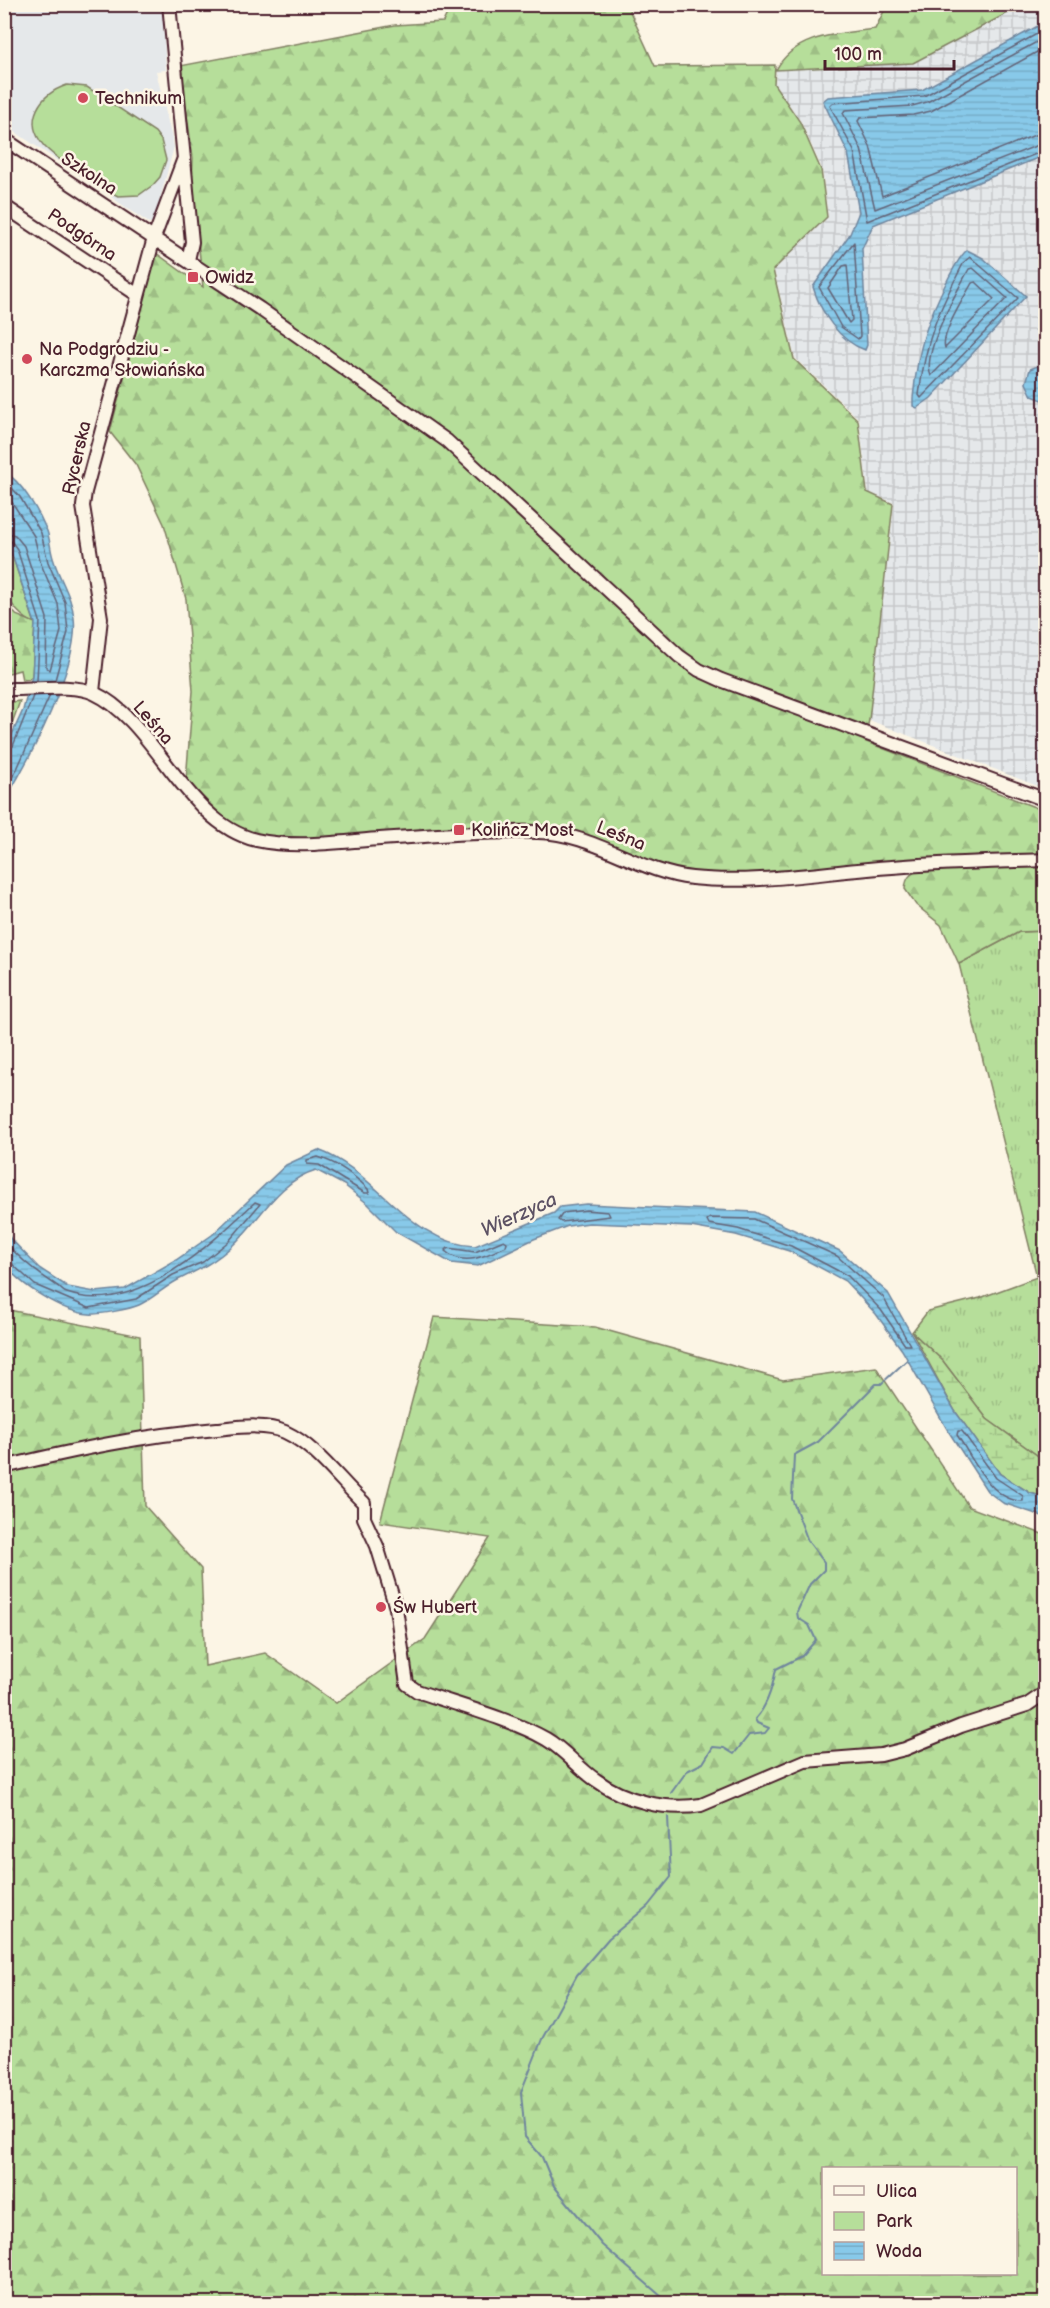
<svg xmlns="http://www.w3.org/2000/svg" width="1050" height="2308" font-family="'Balsamiq Sans',sans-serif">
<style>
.built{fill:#e5e8ea}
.industrial{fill:url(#industrial-grid)}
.grass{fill:url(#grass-tufts);stroke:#807e62;stroke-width:1.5}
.forest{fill:url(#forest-firs);stroke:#807e62;stroke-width:1.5;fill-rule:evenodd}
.wetland{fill:url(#wetland-marsh);stroke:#807e62;stroke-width:1.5}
.park{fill:#b6de9a;stroke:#807e62;stroke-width:1.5}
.water{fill:url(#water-rules);stroke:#6f859d;stroke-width:1.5}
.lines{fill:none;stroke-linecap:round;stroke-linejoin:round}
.shore{stroke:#636377;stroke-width:1.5}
.stream{stroke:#6f859d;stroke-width:2}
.minor-casing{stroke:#4a1f2b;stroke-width:16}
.minor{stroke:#fcf5e5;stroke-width:12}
.poi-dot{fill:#d1495b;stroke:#fcf5e5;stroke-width:2}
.labels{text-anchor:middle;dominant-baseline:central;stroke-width:5;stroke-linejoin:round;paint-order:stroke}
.poi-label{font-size:18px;fill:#4a1f2b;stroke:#fcf5e5;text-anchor:start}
.street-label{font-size:18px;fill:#4a1f2b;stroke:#fcf5e5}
.water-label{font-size:20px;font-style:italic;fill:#5d5264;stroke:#fcf5e5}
</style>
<defs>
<pattern id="industrial-grid" width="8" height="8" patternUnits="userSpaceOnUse" patternTransform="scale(1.5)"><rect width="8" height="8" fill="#e5e8ea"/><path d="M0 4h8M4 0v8" fill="none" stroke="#c6c7c9"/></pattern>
<pattern id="grass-tufts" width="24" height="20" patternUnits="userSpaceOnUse" patternTransform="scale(1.5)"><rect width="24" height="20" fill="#b6de9a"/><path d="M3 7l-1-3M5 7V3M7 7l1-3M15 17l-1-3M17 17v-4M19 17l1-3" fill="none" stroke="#9ebe85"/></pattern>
<pattern id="forest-firs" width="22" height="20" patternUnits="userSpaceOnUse" patternTransform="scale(1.5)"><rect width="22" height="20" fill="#b6de9a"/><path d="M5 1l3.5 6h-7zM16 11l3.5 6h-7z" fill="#9ebe85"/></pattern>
<pattern id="wetland-marsh" width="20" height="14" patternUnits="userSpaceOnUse" patternTransform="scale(1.5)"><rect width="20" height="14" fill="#b6de9a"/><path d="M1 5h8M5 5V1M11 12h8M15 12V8" fill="none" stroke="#9ebe85"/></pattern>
<pattern id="water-rules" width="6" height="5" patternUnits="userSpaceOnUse" patternTransform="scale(1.5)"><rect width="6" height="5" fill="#88c9e9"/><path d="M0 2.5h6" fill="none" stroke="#77acc8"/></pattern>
</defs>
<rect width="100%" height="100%" fill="#fcf5e5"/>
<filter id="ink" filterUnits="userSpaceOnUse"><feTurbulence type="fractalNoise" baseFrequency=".0167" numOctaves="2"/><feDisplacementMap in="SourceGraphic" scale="12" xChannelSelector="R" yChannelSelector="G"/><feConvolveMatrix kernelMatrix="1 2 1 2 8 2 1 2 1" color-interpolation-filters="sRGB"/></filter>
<g filter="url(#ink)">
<path class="built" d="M4,5h158l4,65 -10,1 18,76 -20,74 -5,2 -144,-98z"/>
<path class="industrial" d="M1023,5h22v784l-176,-69 25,-217 -26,-11 -9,-73 -64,-61 -21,-88 54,-53 -6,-48 -21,-47 -26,-38 1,-14 137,-7z"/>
<path class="grass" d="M4,543l7,9 24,72c-35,-19 -30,-42 -31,-81z
M1045,931l1,496 -5,8 4,5v21l-58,-42 -44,-58 -31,-29 16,-21 52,-13 57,-21 -78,-313 60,-32z"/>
<path class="forest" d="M452,4l175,1 28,61 120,-1 -1,19 26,38 21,48 6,47 -54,53 21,89 64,61 9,72 26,12 -24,216 -5,21 181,70v45l-280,17 -63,1 -36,-6 -87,-34 -282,5 -42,-4 -20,-7 -49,-47 7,-90 -7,-92 -22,-75 -28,-59 -26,-33 46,-179 47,34 -11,-105 1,-24 -13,-92 215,-41 48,-3z
M887,5v-1l136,1 -110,58 -137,7c19,-36 63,-36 99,-41z
M4,597l12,18 19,8 -3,53 -3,3 -7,1 -2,-10 -15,4z
M20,701l-15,42v-40z
M1045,864v67l-26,1 -60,32 -18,-39 -25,-20 -11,-16c1,-12 5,-15 16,-20z
M4,1309l136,27 5,170 56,63 4,97 60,-13 71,50 89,-64 65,-101 -110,-16 54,-205 161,10 188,53 93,-13 93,140 76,28v768h-1040zM824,2168h192v106h-192z"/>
<path class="wetland" d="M912,1332l31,29 44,58 58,42v36l-15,-4 -30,-19 -45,-63z"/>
<path class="park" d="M67,85l20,2 68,45 6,8 5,20 -6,17 -7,8 -14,10 -21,1c-18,-9 -61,-36 -74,-50 -22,-26 -4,-52 23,-61z"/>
<path class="water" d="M1045,22v133l-172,70 -11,24 5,96 -2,5c-26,-9 -44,-37 -52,-63l37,-53 9,-22 -11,-59 -25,-52 5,-4 94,-7z
M967,250l16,8 43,38 -95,102 -14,10 -4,-2v-8c5,-50 13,-76 36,-121 5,-9 10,-20 18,-27z
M1045,363l1,38h-1l-13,-5 -6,-13 4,-14z
M5,472c17,10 34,40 42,59 3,8 3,18 6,27 6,21 19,38 21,60 6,47 -45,142 -69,182v-50l18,-40 9,-34 3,-53 -24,-71 -6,-9z
M318,1150c59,21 90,93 157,96l79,-33 6,-6 26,-3 169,8 85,39 48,42 67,118 45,63 30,19 15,4v20l-42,-14 -16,-12 -40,-62 -45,-79 -26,-36 -31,-33 -56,-30 -53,-16 -45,-8 -102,-4 -21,3 -34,13 -56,27 -27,-3 -55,-31 -28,-28 -24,-19 -28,-15c-38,11 -57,51 -84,76 -17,16 -34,24 -54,34 -14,7 -25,19 -39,25 -9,4 -40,10 -50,9 -25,-1 -71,-30 -84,-50v-37l5,11 29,30 29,19 27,5 30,-3 51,-29 36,-25 74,-70z"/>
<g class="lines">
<path class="shore" d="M1046,29l-122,67 -91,7 -3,3 24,45 13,70 179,-71
M1046,37l-119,65 -15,4 -67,4 -2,3 18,36 14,60 171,-67
M1046,47l-115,64 -18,4 -53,3 -2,3 12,25 12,50 153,-61 11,-2
M854,242l6,94 -2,3 -17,-12 -22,-40z
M970,257l48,41 -97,100 -2,-3c7,-58 19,-83 45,-133z
M847,265l5,55 -3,3 -21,-35 15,-22z
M973,268l34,30 -76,78c-10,-22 26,-85 38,-107z
M976,282l18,17 -49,49c-5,-13 20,-52 27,-65z
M4,479l16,18 21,36 7,29 17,40 3,30 -13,48
M4,490l30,46 7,28 17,40 3,27 -11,39 -4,-3 1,-49 -23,-72 -9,-11 -11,-3
M4,540l7,1 6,8 23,72 -3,60
M4,750l9,-4 20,-50
M4,789l13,-20 33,-74
M318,1157c20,6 35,17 50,32l1,4h-4l-46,-28 -12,-1v-4z
M586,1210l22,2 2,4 -49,6 -3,-2 5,-7z
M710,1218l44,1 83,37 46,41 27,48h-5l-24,-35 -33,-34 -57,-30 -53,-17 -29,-5 -2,-4z
M504,1240l3,2 -1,4c-18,9 -42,22 -61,5l3,-3 27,4z
M4,1241c16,18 33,32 52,44 4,2 6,7 11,8 68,24 143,-48 188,-91l5,2 -31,37 -26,21 -30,13 -37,24 -47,9 -54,-23 -24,-22 -7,-2
M958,1431h4l34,47 27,18v5c-32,1 -50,-43 -66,-66z"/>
<path class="stream" d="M671,1793l16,-22 16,-8 10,-16 11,1 10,6 15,-19 16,-2 4,-5 -12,-5 -2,-4c12,-12 18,-34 21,-50l26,-13 14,-16 -7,-15 -11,-7 -1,-6 13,-28 14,-14v-8l-16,-21 -16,-42 2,-44 24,-13 58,-58h5l26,-24
M668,1817l3,60 -23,29 -39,32 -32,37 -35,64 -21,53 4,45 17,20 12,29 48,59 68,59"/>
<defs>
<path id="minor" d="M169,4l23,238 -4,18
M4,139l256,170 187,132 232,215 20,14 22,10 325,120
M4,206l134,89
M4,691l8,-2c22,0 63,-5 82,4 61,28 91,130 162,147 36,8 75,3 111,0 57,-4 115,-9 171,-8 55,1 100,40 154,46 58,6 119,-4 176,-9 59,-6 119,-7 178,-9
M93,692l8,-74 -18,-112 2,-14 69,-254 30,-80
M4,1467c71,-17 140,-32 213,-38 21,-2 48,-6 68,3 32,15 54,48 79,71v15l13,28 19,62 11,76 10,7c40,14 94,28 129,48 19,11 32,29 50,41 28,21 71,31 105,25l104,-44 76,-6 24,-6 56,-23 66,-21 19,-13"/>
</defs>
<use href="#minor" class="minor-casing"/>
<use href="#minor" class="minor"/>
</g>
</g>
<g class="poi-dot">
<circle cx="83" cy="98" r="6"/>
<rect x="187" y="271" width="12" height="12" rx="3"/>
<circle cx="27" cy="359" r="6"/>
<rect x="453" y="824" width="12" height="12" rx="3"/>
<circle cx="381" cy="1607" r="6"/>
</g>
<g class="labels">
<g class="poi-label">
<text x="95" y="98">Technikum</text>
<text x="205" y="277">Owidz</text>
<text x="39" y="349">Na Podgrodziu -<tspan x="39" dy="21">Karczma Słowiańska</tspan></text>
<text x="471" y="830">Kolińcz Most</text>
<text x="393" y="1607">Św Hubert</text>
</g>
<g class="street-label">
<text transform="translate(89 174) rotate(33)">Szkolna</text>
<text transform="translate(82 235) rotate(34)">Podgórna</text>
<text transform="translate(77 458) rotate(-77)">Rycerska</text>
<text transform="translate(153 723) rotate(49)">Leśna</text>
<text transform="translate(621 836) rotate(22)">Leśna</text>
</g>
<g class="water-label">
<text transform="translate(519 1215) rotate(-24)">Wierzyca</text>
</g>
</g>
<rect width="1050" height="2308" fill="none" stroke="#fcf5e5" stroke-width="24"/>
<rect x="12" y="12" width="1026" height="2284" fill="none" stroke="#4a1f2b" stroke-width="2" filter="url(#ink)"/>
<rect x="822" y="2167" width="195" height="108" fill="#fcf5e5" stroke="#b59f9b" stroke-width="1.5"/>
<rect x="834" y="2186" width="30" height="9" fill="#fcf5e5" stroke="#b59f9b" stroke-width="1.5"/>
<text x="876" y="2197" font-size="18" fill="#4a1f2b">Ulica</text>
<rect x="834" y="2212" width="30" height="18" fill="#b6de9a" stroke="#b59f9b" stroke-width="1.5"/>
<text x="876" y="2227" font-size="18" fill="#4a1f2b">Park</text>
<rect x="834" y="2242" width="30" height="18" fill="url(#water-rules)" stroke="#b59f9b" stroke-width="1.5"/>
<text x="876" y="2257" font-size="18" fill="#4a1f2b">Woda</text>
<path d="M825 60v9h129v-9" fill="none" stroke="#4a1f2b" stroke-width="3"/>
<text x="834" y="60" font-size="18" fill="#4a1f2b" stroke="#fcf5e5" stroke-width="4.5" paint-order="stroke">100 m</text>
</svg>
